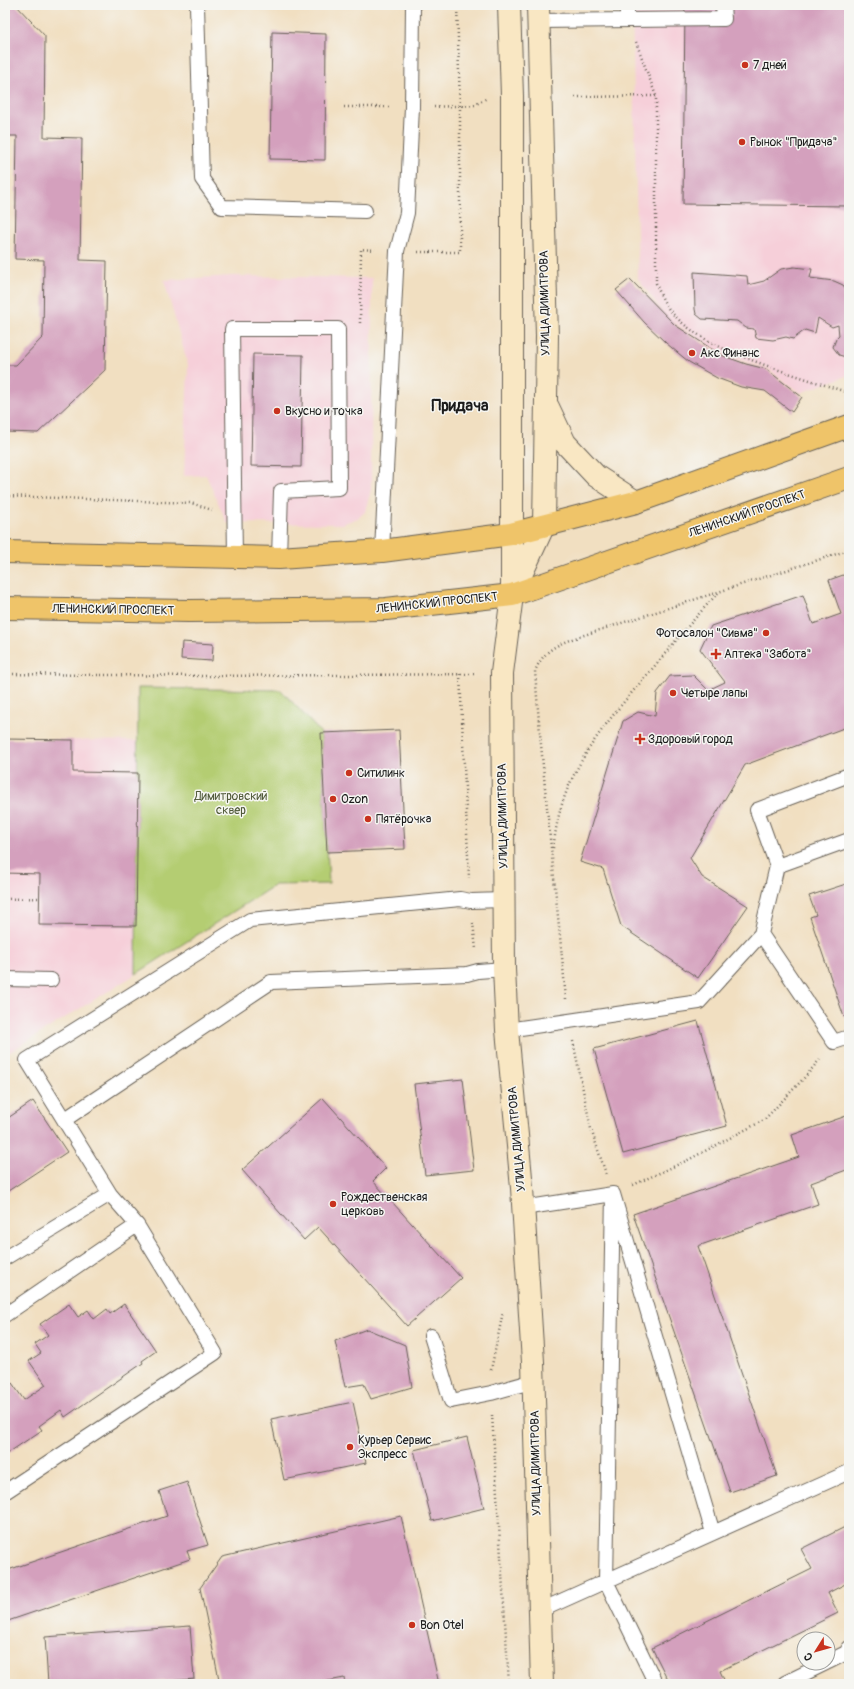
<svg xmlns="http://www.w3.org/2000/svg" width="854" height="1689" font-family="Pangolin,sans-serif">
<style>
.built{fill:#f6cfd9}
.green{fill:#b4cd72;stroke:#687447}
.building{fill:#d4a0bd}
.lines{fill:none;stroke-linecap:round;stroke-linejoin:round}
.lane-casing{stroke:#676056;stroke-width:16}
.secondary-casing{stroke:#676056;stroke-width:24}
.primary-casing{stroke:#676056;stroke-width:24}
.path{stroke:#676056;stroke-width:2.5;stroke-dasharray:1 3;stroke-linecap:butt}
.lane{stroke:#fff;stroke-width:14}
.secondary{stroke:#f9e7c3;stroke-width:22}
.primary{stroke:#efc469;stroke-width:22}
.poi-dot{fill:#c8321e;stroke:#f6f6f2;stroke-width:1.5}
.labels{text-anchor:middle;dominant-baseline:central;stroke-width:3;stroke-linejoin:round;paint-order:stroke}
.poi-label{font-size:12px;fill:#1c1c1c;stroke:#f6f6f2;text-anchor:start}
.street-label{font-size:12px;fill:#1c1c1c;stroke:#f6f6f2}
.park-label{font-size:12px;fill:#515a3a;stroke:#f6f6f2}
.district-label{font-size:16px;font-weight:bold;fill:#1c1c1c;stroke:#f6f6f2}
</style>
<rect width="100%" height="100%" fill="#f6f6f2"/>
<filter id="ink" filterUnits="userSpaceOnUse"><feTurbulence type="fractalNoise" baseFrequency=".025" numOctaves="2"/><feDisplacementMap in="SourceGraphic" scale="8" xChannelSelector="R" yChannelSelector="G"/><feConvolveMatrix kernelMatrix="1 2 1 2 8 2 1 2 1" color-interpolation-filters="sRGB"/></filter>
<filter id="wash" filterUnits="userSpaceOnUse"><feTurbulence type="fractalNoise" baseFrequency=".012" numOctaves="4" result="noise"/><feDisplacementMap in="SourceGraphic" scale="16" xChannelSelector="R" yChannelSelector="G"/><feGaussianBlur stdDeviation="0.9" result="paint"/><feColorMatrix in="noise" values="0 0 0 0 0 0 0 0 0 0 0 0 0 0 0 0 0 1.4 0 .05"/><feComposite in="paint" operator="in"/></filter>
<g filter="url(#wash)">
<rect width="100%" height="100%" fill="#f1dfc1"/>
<path class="built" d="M632,5h217v370l-49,18 -33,-25 -41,-12 -58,-37 -30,-40z
M233,276l139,2 -1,212 -6,22 -7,6 -16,6 -115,-1 -21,-48 -22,1 4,-111 -24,-85z
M5,739l133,2 -2,233 -131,81z"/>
<path class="green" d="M138,688l143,2 40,43 8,151 -54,1 -139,89z"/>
<g id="blocks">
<path class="building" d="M5,5h11l29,31 -1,101 38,1 -2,122 27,1 -2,109 -67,63 -33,-1v-67h11l27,-28 1,-77 -29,-1 2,-123h-12z
M685,5h164v201l-166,-2z
M272,32l54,2 -1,126 -55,-1z
M794,267l18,2 -2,9 24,3 9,4 6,8v25l-1,3 1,37 -10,-3 -6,-8 3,-8 3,-3 -1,-11 -6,2 -14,-9 -3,15 -10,-3 -12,9 -7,-2 -13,3 -17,-2 -2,-9 -8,-1 -9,-7 -35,-2 -6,-5 -1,-5 -1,-37 53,4 1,9 16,-4 17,-12z
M630,279l45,46 46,30 25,9 20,5 36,28 -10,15 -27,-21 -24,-4 -24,-9 -28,-16 -23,-19 -22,-21 -28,-32z
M253,354l50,1 -2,112 -50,-1z
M849,573v153l-104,39 -55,93 12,19 46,29 -50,72 -77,-52 -18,-57 -23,-7 43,-141 15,-9 17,4 2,-23 13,-17 23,-1 15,15 17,-8 -25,-33 11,-23 92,-31 10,29 28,-10 -12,-34z
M182,642l31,2 -1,17 -31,-2z
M399,730l6,119 -78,3 -6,-119z
M5,739l68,1v32l65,1 -2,153 -97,-1 1,-51 -35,-1z
M849,883v132l-5,2 -34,-100 6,-2 -7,-19z
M698,1021l29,105 -104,28 -29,-105z
M463,1079l11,91 -49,5 -11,-91z
M323,1098l63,70 -13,13 88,97 -54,48 -89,-99 -14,13 -62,-70z
M33,1101l34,51 -62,41v-73z
M849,1115v54l-38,14 7,21 -120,42 79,230 -47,16 -97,-278 166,-57 -7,-22z
M69,1304l9,13 10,-7 6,9 13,-10 3,5 14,-10 32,47 -14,10 1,2 -78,54 -4,-7 -22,16 3,4 -37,25v-82l19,27 22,-15 -17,-24 12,-8 -6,-9 13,-9 -8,-11z
M367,1329l38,16 7,42 -41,12 -7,-15 -19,3 -10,-46z
M353,1402l13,61 -82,17 -13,-61z
M467,1437l17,71 -52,13 -18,-71z
M187,1482l21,63 -21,6 3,8 -185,63v-51l162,-55 -8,-25z
M401,1516l38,168h-94l-1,-6 -31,6h-93l-20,-96 22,-31z
M849,1525v57l-21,11 10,20 -118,58 6,13h-56l-18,-36 160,-79 -11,-20z
M190,1626l4,53 -65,5h-81l-3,-47z"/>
</g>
</g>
<g filter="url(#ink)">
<use href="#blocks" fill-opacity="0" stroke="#676056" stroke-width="1"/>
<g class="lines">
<defs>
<path id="lane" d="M197,5l5,174 20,28 143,4
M627,5v14
M538,21l186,-2 -1,-14
M382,551l15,-300 10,-38 5,-106 1,-102
M235,557l-3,-228h106l1,159 -58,3 -2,67
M777,866l72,-26
M761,934l73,108 15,-5
M5,979l46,1
M507,1030l192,-28 62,-68 16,-68 -20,-56 92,-35
M64,1120l207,-138 196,-8 11,-3 26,-2
M613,1194l-7,387 50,103
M523,1208l90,-14 100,339
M5,1258l105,-64
M5,1315l132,-90
M431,1336l20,65 40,-8 43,-12
M5,1492l210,-139 -78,-128 -27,-31 -83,-134 223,-140 210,-21 11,2 32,-1
M539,1611l310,-139
M828,1662l18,-9 3,-5
M785,1683l41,-20"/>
<path id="secondary" d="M509,5l3,91v499l-10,78 2,296 3,61 15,158 11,174 9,322
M548,407l17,36 31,33 40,26
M514,590l30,-65 3,-189 -9,-331"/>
<path id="primary" d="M5,552l274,6 103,-7 129,-17 125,-32 213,-76
M5,608l184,3 197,-2 126,-14 337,-117"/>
</defs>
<use href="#lane" class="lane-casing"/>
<use href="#secondary" class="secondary-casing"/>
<use href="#primary" class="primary-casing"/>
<path class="path" d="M636,42l20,54
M575,97l81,-1v187c4,11 8,21 16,30 29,31 71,44 110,58 22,7 43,14 64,21l3,-1
M344,107h47
M434,107l41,-2 12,-7
M418,252h42v-145l-3,-102
M360,323l1,-74 14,1
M5,496l186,7 21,7
M5,674l202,2 269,-2
M460,674l9,204
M553,848c2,-11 3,-22 6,-33 14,-57 57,-104 94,-147 22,-26 43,-52 66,-76
M5,899l35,-1
M473,923l3,26
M566,999c-10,-109 -23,-218 -31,-328 8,-19 20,-26 40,-33l274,-88
M573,1041l18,88 15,45
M633,1185l55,-25 76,-40 42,-44 14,-17
M491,1370l12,-58
M492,1415l17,269"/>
<use href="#lane" class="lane"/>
<use href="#secondary" class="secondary"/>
<use href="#primary" class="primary"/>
</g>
</g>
<g class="poi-dot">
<circle cx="745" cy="65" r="4"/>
<circle cx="742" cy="142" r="4"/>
<circle cx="692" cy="353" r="4"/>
<circle cx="277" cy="411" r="4"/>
<circle cx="766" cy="633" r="4"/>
<path d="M714 648h4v4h4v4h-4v4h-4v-4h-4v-4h4z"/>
<circle cx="673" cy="693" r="4"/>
<path d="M638 733h4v4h4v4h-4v4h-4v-4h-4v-4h4z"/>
<circle cx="349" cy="773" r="4"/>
<circle cx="333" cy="799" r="4"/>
<circle cx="368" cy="819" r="4"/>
<circle cx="333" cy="1204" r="4"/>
<circle cx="350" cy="1447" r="4"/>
<circle cx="412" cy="1625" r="4"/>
</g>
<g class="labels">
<g class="poi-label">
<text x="753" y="65">7 дней</text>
<text x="750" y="142">Рынок "Придача"</text>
<text x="700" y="353">Акс Финанс</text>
<text x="285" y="411">Вкусно и точка</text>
<text x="758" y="633" text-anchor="end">Фотосалон "Сивма"</text>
<text x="724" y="654">Аптека "Забота"</text>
<text x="681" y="693">Четыре лапы</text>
<text x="648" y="739">Здоровый город</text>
<text x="357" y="773">Ситилинк</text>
<text x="341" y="799">Ozon</text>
<text x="376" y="819">Пятёрочка</text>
<text x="341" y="1197">Рождественская<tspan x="341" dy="14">церковь</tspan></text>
<text x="358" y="1440">Курьер Сервис<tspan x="358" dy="14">Экспресс</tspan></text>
<text x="420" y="1625">Bon Otel</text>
</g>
<g class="street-label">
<text transform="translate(545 303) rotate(-91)">УЛИЦА ДИМИТРОВА</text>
<text transform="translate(747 514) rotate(-19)">ЛЕНИНСКИЙ ПРОСПЕКТ</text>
<text transform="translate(437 603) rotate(-6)">ЛЕНИНСКИЙ ПРОСПЕКТ</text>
<text transform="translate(113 610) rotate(1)">ЛЕНИНСКИЙ ПРОСПЕКТ</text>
<text transform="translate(503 816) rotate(-91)">УЛИЦА ДИМИТРОВА</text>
<text transform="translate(517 1139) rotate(-95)">УЛИЦА ДИМИТРОВА</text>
<text transform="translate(536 1463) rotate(-91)">УЛИЦА ДИМИТРОВА</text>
</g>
<g class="park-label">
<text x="231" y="796">Димитровский<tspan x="231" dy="14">сквер</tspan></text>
</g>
<g class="district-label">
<text x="460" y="406">Придача</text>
</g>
</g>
<rect width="854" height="1689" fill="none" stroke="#f6f6f2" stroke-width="20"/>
<g transform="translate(816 1651) rotate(233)"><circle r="19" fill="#f6f6f2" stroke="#9f9f9c"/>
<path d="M0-3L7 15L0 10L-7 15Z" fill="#c8321e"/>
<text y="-6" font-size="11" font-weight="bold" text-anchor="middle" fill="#1c1c1c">С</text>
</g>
</svg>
